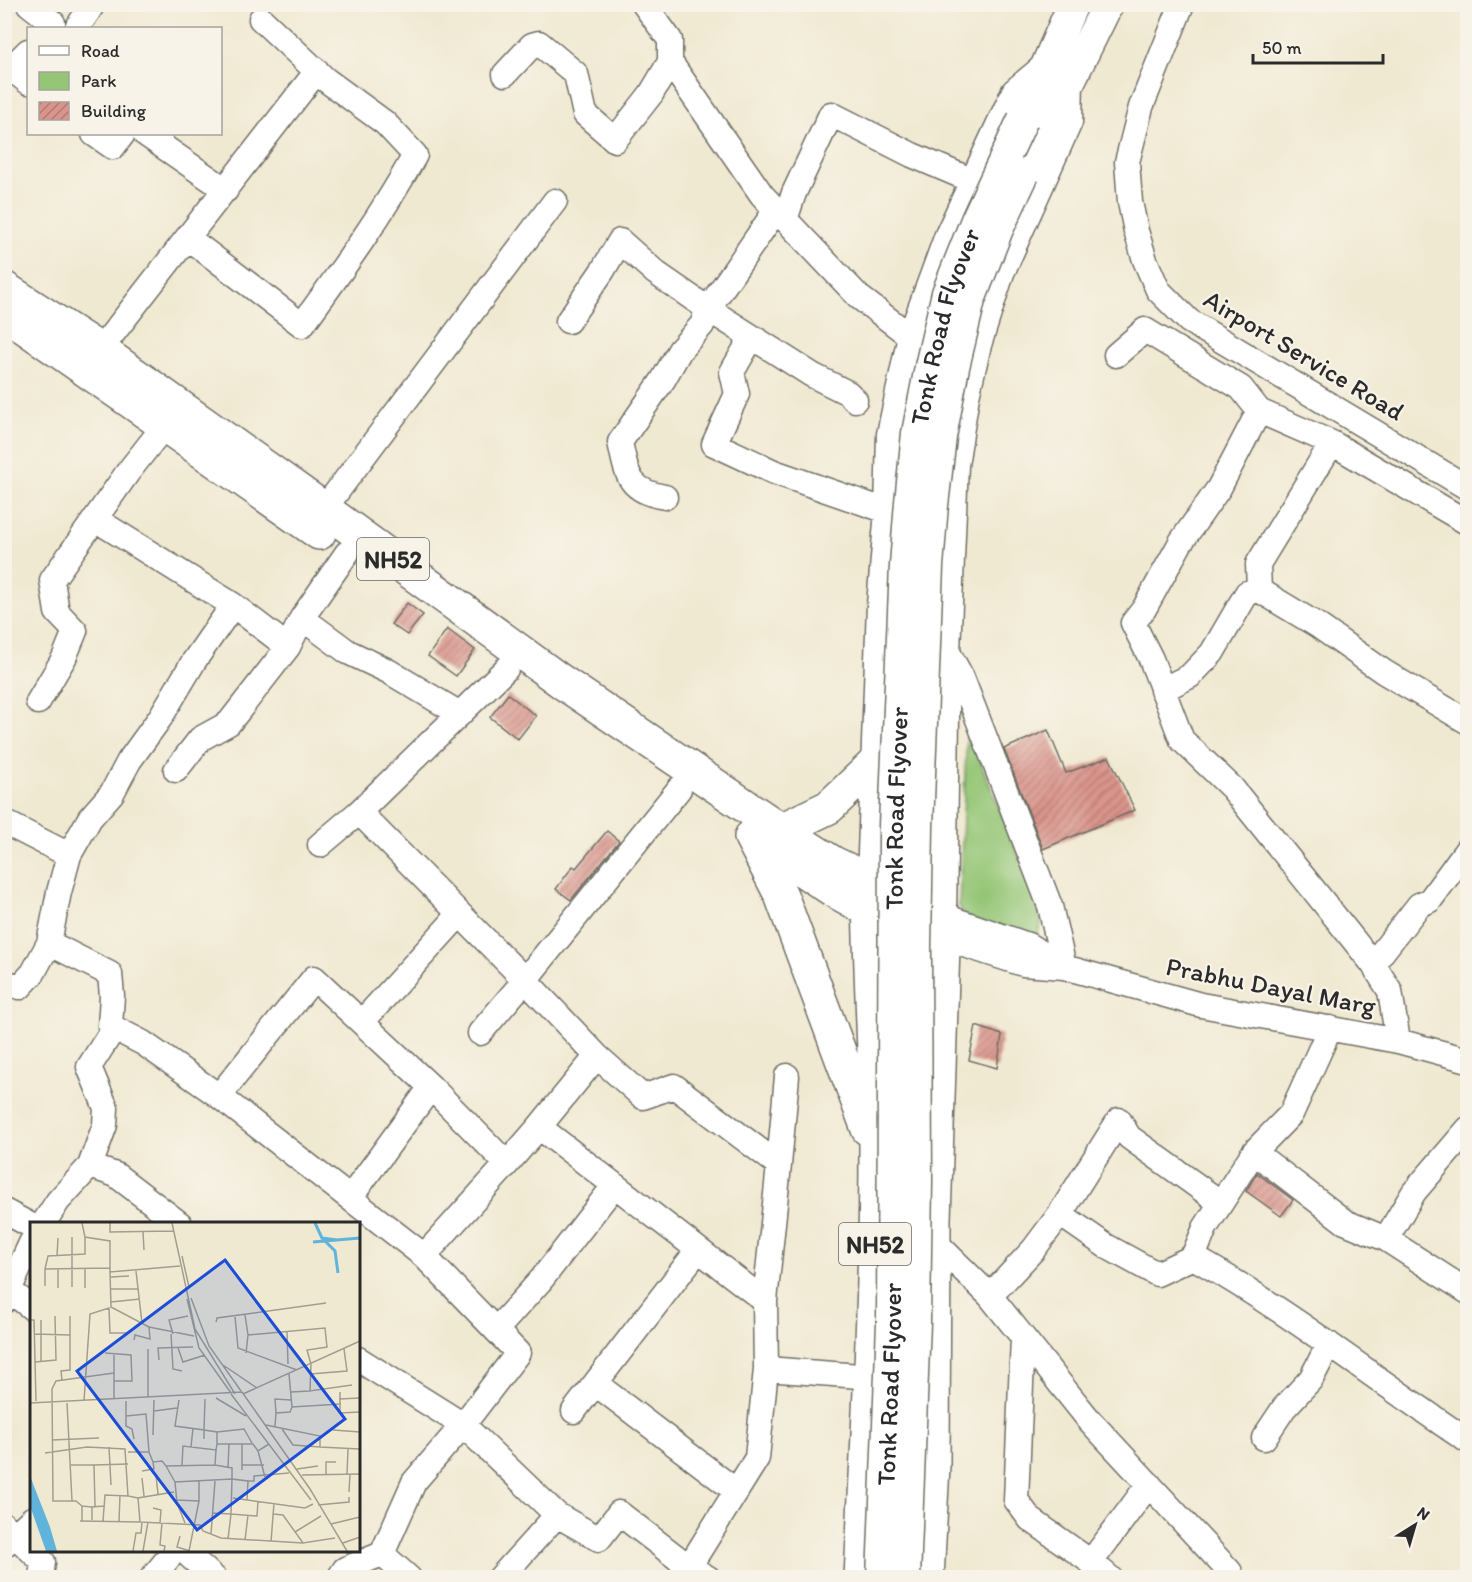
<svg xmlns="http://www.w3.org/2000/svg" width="1472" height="1582" font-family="Itim,sans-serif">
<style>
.green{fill:#94c676;stroke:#607850;stroke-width:1.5}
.building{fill:url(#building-hatch)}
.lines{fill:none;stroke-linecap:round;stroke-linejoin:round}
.minor-casing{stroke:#706e65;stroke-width:27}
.major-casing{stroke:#706e65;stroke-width:33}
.highway-casing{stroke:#706e65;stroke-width:36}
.minor{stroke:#fff;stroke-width:24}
.major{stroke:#fff;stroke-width:30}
.highway{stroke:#fff;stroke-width:33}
.major-bridge-casing{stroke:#706e65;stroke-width:33;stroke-linecap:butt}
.major-bridge{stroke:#fff;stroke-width:30}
.labels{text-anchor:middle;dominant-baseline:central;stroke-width:4.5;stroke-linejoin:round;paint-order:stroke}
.shield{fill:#f7f3e8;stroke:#686764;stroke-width:1.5}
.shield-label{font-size:24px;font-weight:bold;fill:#2b2b2b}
.street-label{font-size:26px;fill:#2b2b2b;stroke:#f7f3e8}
.inset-river{fill:none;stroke:#60b4dc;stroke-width:3}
.inset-road{fill:none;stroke:#a19d8f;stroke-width:1.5}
.view{fill:#1d4ed8;fill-opacity:0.15;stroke:#1d4ed8;stroke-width:3}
.inset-edge{fill:none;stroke:#2b2b2b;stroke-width:3}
</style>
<defs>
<pattern id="building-hatch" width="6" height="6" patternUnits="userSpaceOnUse" patternTransform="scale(1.5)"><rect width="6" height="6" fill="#da948b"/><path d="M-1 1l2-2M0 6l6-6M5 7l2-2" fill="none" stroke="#b17972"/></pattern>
</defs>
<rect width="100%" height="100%" fill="#f7f3e8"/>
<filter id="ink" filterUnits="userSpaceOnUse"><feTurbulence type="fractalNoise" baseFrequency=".0167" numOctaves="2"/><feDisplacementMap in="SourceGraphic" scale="12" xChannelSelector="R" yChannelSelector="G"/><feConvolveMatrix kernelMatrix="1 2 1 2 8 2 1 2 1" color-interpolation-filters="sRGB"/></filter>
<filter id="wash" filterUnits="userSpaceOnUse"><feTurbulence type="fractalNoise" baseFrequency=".008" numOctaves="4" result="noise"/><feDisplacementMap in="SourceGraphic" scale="24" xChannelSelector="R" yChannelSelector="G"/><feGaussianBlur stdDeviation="1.35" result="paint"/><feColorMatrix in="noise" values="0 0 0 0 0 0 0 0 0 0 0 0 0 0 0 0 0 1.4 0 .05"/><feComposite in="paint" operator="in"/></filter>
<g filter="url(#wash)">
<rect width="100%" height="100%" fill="#f0e9d2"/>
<path class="green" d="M967,729l62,153 13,40 -7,19 -70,-24 -6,-12z"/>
<g id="blocks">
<path class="building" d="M407,603l16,12 -16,20 -16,-11z
M447,629l28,21 -19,26 -28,-20z
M508,694l28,22 -18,23 -28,-22z
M1048,730l18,43 43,-16 26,53 -92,39 -39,-100z
M607,831l12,10 -48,59 -15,-11 17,-23 3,2z
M976,1026l26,9 -5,33 -28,-8z
M1257,1173l36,27 -12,16 -35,-25z"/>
</g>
</g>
<g filter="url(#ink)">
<use href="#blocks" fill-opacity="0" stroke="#706e65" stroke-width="1.5"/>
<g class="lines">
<defs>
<path id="minor" d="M29,4l24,19
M1182,4l-41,103 -14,55 3,40 6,29 9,29 13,30 31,31 279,167
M77,28l16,-24
M670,62l92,133 97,102 51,39
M4,63l24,19
M505,74l27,-29 7,-2 37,31 9,40 30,26 36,-46 19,-32v-22l-26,-36
M4,75l24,-24
M94,134l19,13 10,-13
M145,134l81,56
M785,220l9,-27 37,-79 81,41 54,23
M188,238l114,87c40,-55 80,-110 113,-170l-30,-32 -59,-43 -65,-61
M568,321l35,-51 17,-29 36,32 52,36 104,66 36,18 7,7
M752,337l-20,35 5,22 -23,50 60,28 113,39
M100,350l217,-279
M1116,355l29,-25 96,58 18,23 73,32 136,80
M1259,411l-40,77 -38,54 -37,67 -11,14 18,36 31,81 50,48 141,176 17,27 8,50
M665,497c-37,-6 -38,-22 -45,-55l43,-62 17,-30 22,-25 6,-16 68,-99
M324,509l231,-308
M95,519l138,86 -39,56 -34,57 -31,43 -17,32 -22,25 -21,37 -10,37 -10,51 61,31 2,22 -2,30 33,17 76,53 205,160 83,-92
M1259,590l-1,-26 74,-121
M233,605l55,42
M302,618l46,34 40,19 72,43
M949,654l13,24 88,228 14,61
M1162,690l28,-14 22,-23 35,-60 12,-3 58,35 67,47 84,50
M38,702l26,-44 11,-27 -18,-19 -5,-32 76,-108 37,-47
M176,770l24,-31 29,-16 59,-76 14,-29 45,-65
M4,822l65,33
M320,845l39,-33
M869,880l10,-275 8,-94 2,-77 21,-98 37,-101 67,-144 31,-26
M943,938l80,26 41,3 137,38 197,36 70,19
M1373,964l46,-59 11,-5 38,-52
M1064,967l-36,-22 -84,-29 4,-265 8,-186 11,-69 12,-51 23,-72 68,-151 1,-41
M4,982l16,5 13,-14 16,-30
M362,1022l97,-107
M1330,1028l-39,86 -37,38 -6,9 -43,67 -12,29c96,54 183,123 275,184
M480,1033l45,-53 -166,-168 147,-143
M597,1056l46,41 31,-11 105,79 -14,136
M219,1096l95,-118 117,109 76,77 32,-37 226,174 1,68 94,7 11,8
M539,1127l58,-71 -72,-76 154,-191
M1468,1129l-54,63 -28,47 82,53
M1254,1152l91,70 41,17
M779,1165l8,-89
M90,1166l15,-41 1,-17 -17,-41 25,-39
M350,1198l81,-111
M4,1211l28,15
M1060,1214l59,-94 10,17 92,66
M43,1224l15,-23 32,-35 26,9 64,49
M926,1245l8,-4 56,55 100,125 140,151 -4,6
M424,1256l94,97 -55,72 94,90 -57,63
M9,1290l23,18
M990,1296l43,-46 27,-36 46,32 51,28 36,-17
M4,1301l28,-60
M496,1330l45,-50 73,-94
M1023,1338l-7,162 14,19 61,43 19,16
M596,1384l140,107
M574,1411l124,-161
M1264,1438l20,-30 27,-29 18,-35
M557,1515l42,24 20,-26 70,54 19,11
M4,1525l39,37 -2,16
M4,1545l28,-26
M183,1550l31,28
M382,1554l27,24
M1091,1562l58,-78
M689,1567l68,-109 9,-89
M152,1578l23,-28
M339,1578l6,-9 37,-15 32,-72 49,-57 -105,-66"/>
<path id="major" d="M1023,119l50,-115
M1024,174l84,-170"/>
<path id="highway" d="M4,288l96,62 224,159 238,173 219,148 52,33 111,53 -10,303 -1,247 -6,112
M10,317l309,216
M781,830l48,-23 44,-42
M751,837l30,58 87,234
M784,858l49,32 36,20 53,20
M861,1578c7,-143 15,-285 15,-428 0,-87 -6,-173 -7,-259"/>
</defs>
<use href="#minor" class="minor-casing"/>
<use href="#major" class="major-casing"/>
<use href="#highway" class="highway-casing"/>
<use href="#minor" class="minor"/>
<use href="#major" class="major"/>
<use href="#highway" class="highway"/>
<defs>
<g id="major-bridge">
<path id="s1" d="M882,1578l10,-255 2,-497 11,-261 5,-63 7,-69 14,-71 16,-69 29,-73 47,-101"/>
<path d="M905,1578l10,-255 2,-142 -1,-233 2,-121 10,-261 5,-61 8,-68 13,-70 16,-67 28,-71 26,-55"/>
</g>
</defs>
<use href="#major-bridge" class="major-bridge-casing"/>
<use href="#major-bridge" class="major-bridge"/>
</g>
</g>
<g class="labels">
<g class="shield">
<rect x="357" y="538" width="72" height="42" rx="4.5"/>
<rect x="839" y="1223" width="72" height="42" rx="4.5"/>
</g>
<g class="shield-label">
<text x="393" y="559">NH52</text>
<text x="875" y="1244">NH52</text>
</g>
<g class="street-label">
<text stroke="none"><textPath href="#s1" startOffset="1256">Tonk Road Flyover</textPath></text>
<text transform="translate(1304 355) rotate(31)">Airport Service Road</text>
<text stroke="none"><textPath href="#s1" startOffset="770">Tonk Road Flyover</textPath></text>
<text transform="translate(1271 986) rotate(11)">Prabhu Dayal Marg</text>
<text stroke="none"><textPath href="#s1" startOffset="194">Tonk Road Flyover</textPath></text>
</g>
</g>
<g transform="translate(30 1222)">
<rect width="330" height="330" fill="#f0e9d2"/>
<path d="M0,254l20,51 7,24h-11l-16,-45z" fill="#60b4dc"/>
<path class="inset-river" d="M285,1l7,15 15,2M295,19l10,10 3,22M283,20l47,-4"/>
<path class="inset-road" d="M52,1l3,14 25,4v31l70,-6M80,1v9l64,-1M142,1l23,106 40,65M113,10l1,18M42,15v50M27,34l1,-18M152,34l7,31M15,47l3,-13 37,-2v-17M55,47v19M106,49l6,52M80,50l1,35 38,20 1,12 -15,-4 -1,5M81,55l18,-1M15,64v-17l65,-1M28,66v-19M81,67h27M161,76l18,48 32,45M157,77l12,49 32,45M81,80l29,-3M215,93l3,20M205,95l3,31 59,22M0,98h4l2,81M11,98v41M186,100l1,-4 109,-15M119,105l45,9M257,110l1,32M4,112l36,1M141,112l2,35 9,2M143,112l-4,-14 19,-4M148,126l5,14 22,-7M118,127v48M75,131l26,2 1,26h-18M216,131l2,-18 77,-7 2,19 -20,3 4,14 -1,27 42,-6M129,138l-1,-12 35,-1M5,140l21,-2 -1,-44M193,143l34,23M259,152l3,33 49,-3M280,152l37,-3 -3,-22M32,158l-1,-9 9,-1v-54M261,170l19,-1M310,170v21l20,-1M201,172l80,106M213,172l117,-53M84,176v-43M186,176l30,18M175,177l-1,31 13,2v12M309,177l21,-1M149,178l-4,26 29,4v9M54,179l6,-87 19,-6 1,25h17M96,179v25l6,3 2,10M0,181l212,-11 68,97 37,62M37,181l5,98M124,189l23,-3M246,191l-1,-14 16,1M96,194l20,-2 3,38 4,10 9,-1 4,5 49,-1 1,-15M236,203l54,11v11l40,2M245,204l1,-13 14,-1 2,-5M252,207l11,16 27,2M303,208l27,2M187,210l27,-3 8,14M123,213l1,-35M22,218l47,-2M79,225l2,38M161,225l2,-19M228,229l7,26M98,230h21M15,231l42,-6 38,2 3,47 10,2M41,243h23M152,243l1,-19 33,4 1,-6h36l5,7 11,-7M185,243l17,3v11l16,2 -1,19M212,243h22M136,244l9,16M198,245l1,-23M267,247l21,-3M212,248v-26M112,249l12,-2 -1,-7M296,252v-12h10M317,252l1,-25M126,253l2,19M272,253l58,-1M112,256l2,18M218,259h6v-5l35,-3M319,270l1,-18M203,276l72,10 8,-4M146,278l23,1 -10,50M169,279v-20M288,283l31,-3v-5M52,284l-6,-5h-23l-1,-112 4,-8 58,-8M65,284l-1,-41 34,-1M123,286l8,2 -1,13M243,292l10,1 20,28 32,-5M62,298v-13l12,-1M50,299l60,1 -2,-24 36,-6M52,299v-15l10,1M73,299l2,-26 23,1M89,300l1,-27M110,300l60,3 3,6 18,7 82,5M132,301l-2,22 5,1 -1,5M155,301l-8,-20 -2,-21 57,-3 -1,35 -19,-1M301,302l29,-7M265,310l26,-16M181,312l4,-53M150,314l-3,11 13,4M198,317l3,-25 26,2 1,-15M215,318l3,-25M241,320l3,-39M313,321l17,-6M103,329l3,-18h5l1,-11M113,329l5,-29"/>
<path class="view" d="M195,38l120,159 -148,111 -120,-159z"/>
<rect width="330" height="330" class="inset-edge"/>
</g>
<rect width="1472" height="1582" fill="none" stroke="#f7f3e8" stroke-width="24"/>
<rect x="27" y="27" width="195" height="108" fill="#f7f3e8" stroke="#a5a39c" stroke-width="1.5"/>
<rect x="39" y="46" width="30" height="9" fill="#ffffff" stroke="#a5a39c" stroke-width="1.5"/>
<text x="81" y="57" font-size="18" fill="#2b2b2b">Road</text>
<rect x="39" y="72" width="30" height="18" fill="#94c676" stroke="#a5a39c" stroke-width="1.5"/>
<text x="81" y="87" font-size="18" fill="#2b2b2b">Park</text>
<rect x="39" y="102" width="30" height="18" fill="url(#building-hatch)" stroke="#a5a39c" stroke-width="1.5"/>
<text x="81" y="117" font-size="18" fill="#2b2b2b">Building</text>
<g transform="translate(1415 1525) rotate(37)" stroke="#f7f3e8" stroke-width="4.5" paint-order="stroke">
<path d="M0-4.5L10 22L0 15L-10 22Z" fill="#2b2b2b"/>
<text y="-9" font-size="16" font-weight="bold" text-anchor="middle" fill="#2b2b2b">N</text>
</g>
<path d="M1253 54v9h130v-9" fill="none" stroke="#2b2b2b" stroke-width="3"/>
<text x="1262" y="54" font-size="18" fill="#2b2b2b" stroke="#f7f3e8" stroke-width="4.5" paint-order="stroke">50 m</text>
</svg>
